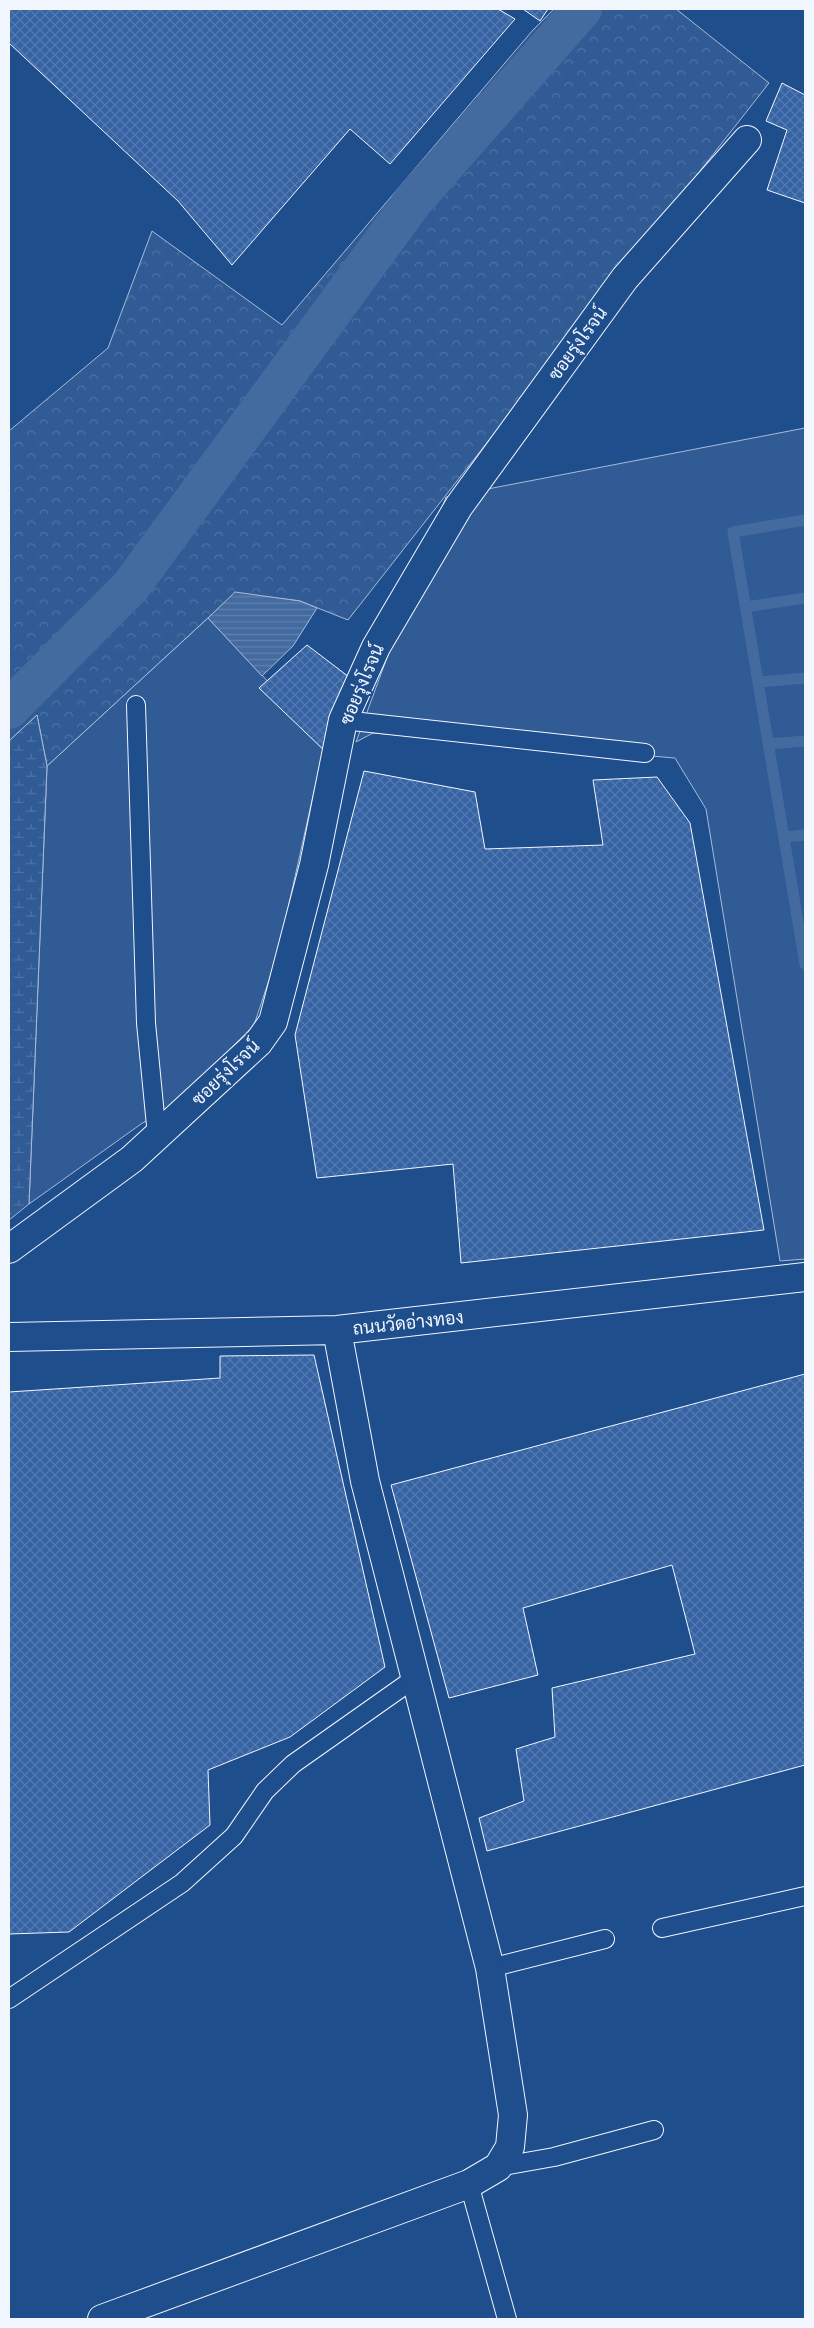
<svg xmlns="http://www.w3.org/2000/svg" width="814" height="2328" font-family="'Golos Text',Sarabun,sans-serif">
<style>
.built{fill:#305b95;stroke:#a8bbd7}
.forest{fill:url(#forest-crowns);stroke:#a8bbd7}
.wetland{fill:url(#wetland-marsh);stroke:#a8bbd7}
.water{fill:url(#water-rules);stroke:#a8bbd7}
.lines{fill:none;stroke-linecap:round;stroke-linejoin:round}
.stream{stroke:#446ba0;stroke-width:11}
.canal{stroke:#446ba0;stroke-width:40}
.building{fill:url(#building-cross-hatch);stroke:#f2f6ff}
.service-casing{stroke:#f2f6ff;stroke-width:20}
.minor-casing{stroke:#f2f6ff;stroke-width:30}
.service{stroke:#1f4e8c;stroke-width:18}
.minor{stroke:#1f4e8c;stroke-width:28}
.labels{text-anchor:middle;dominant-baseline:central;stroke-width:4;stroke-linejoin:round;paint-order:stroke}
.street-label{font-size:18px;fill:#f2f6ff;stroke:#1f4e8c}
</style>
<defs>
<pattern id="forest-crowns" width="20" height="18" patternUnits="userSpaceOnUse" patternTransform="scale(1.25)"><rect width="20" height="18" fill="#305b95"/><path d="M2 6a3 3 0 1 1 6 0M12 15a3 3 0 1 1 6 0" fill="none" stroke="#4e73a5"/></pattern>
<pattern id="wetland-marsh" width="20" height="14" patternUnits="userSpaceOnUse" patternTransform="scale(1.25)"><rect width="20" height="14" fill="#305b95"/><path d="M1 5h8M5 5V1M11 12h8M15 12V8" fill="none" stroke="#4e73a5"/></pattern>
<pattern id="water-rules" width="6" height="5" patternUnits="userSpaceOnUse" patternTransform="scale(1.25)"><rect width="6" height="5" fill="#446ba0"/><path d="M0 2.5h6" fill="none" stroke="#5f81ae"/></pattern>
<pattern id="building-cross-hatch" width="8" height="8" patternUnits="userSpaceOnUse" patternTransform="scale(1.25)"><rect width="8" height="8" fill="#3563a3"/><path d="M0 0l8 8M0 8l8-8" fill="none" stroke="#537ab1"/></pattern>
</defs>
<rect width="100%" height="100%" fill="#1f4e8c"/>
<path class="built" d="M805,428v831l-25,2 -74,-452 -31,-51 -302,-25 -17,9 90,-245z
M208,618l117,124 -47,211 -24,72 -76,77 -37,22 -112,80 18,-438z"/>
<path class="forest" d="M554,9h122l93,74 -421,537 -48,-19 -65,-8 -188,173 -10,-51 -28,26v-310l99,-83 44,-117 130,94 251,-295z"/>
<path class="wetland" d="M37,715l10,51 -18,438 -20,16v-479z"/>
<path class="water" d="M235,592l65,9 17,7 -24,38 -31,30 -54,-58z"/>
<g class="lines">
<path class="stream" d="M805,520l-72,12 72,432
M746,607l59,-9
M758,682l47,-4
M769,744l36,-3
M784,837l21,-2"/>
<path class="canal" d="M9,709l122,-123 282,-385 169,-192"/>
</g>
<path class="building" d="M9,9h489l17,10 -125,145 -40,-35 -118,136 -54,-64 -169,-158z
M523,9h25l-8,12z
M782,83l23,12v108l-38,-13 20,-60 -21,-9z
M307,645l42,32 -21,77 -69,-66z
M364,771l111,21 10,57 118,-4 -10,-65 64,-3 33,46 74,407 -303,33 -8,-99 -136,14 -22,-143z
M314,1355l71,312 -95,70 -82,33 2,55 -141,107 -60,2v-542l211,-14v-22z
M805,1374v391l-318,86 -8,-33 45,-17 -8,-52 39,-12 -3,-49 143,-34 -23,-89 -149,43 15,67 -89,23 -58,-213z"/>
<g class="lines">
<defs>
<path id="service" d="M136,705l10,318 11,113
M343,720l302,33
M662,1928l143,-32
M490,1968l115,-29
M9,1999l173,-116 52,-47 31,-45 28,-27 122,-86
M498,2167l56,-10 100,-27
M469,2184l38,135"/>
<path id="minor" d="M9,1249l123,-90 126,-116 15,-21 41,-157 29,-145 33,-73 83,-141 166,-228 122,-138
M9,1337l328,-7 468,-53
M102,2319l367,-135 29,-17 12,-20 3,-32 -23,-147 -125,-487 -28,-151"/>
</defs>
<use href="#service" class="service-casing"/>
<use href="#minor" class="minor-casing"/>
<use href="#service" class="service"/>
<use href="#minor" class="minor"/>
</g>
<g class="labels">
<g class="street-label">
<text transform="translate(577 343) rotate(-54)">ซอยรุ่งโรจน์</text>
<text transform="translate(361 684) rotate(-67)">ซอยรุ่งโรจน์</text>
<text transform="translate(225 1072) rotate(-44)">ซอยรุ่งโรจน์</text>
<text transform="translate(408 1322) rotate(-6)">ถนนวัดอ่างทอง</text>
</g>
</g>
<rect width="814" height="2328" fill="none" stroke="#f2f6ff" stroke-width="20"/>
</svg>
